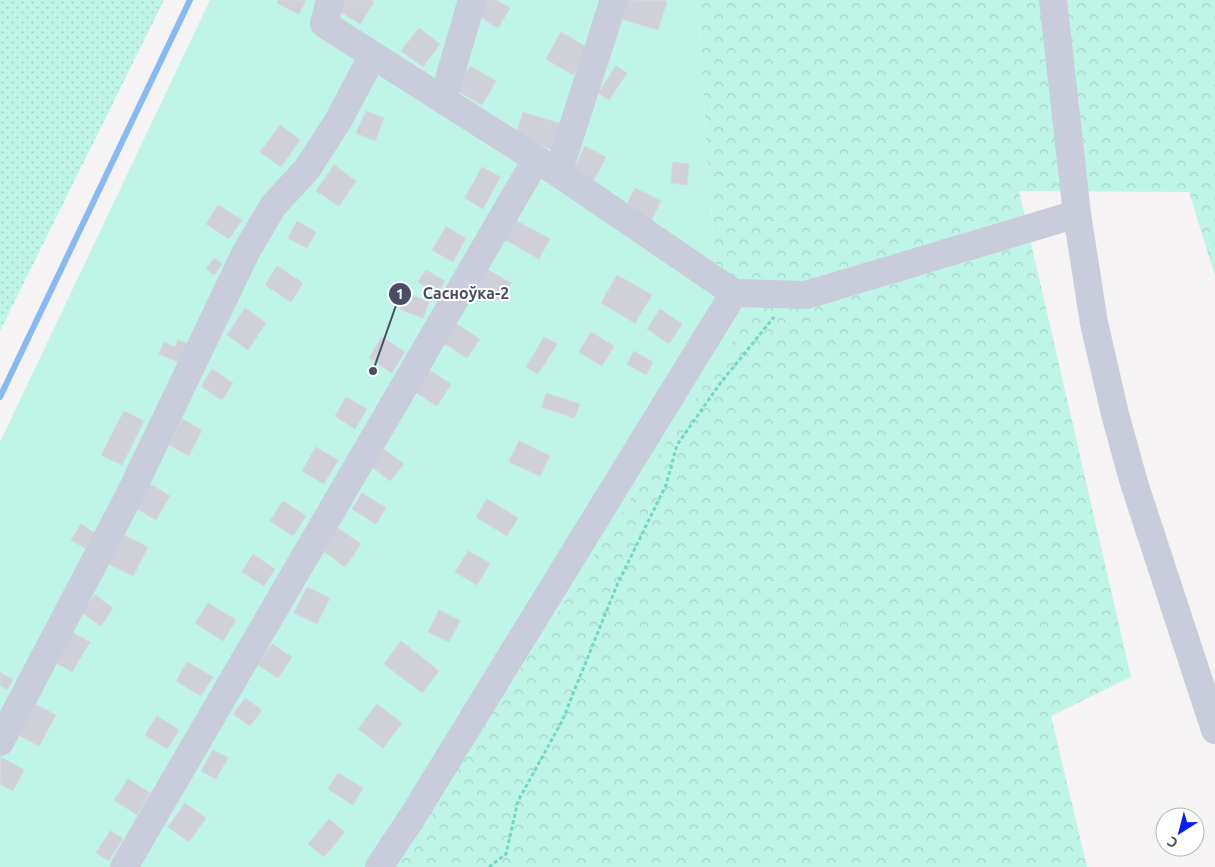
<svg xmlns="http://www.w3.org/2000/svg" width="1215" height="867" font-family="Ubuntu,sans-serif">
<style>
.grass{fill:url(#grass-dots)}
.forest{fill:url(#forest-crowns)}
.garden{fill:#bff5e6}
.lines{fill:none;stroke-linecap:round;stroke-linejoin:round}
.stream{stroke:#87b9f6;stroke-width:6}
.building{fill:#cfd0d8;stroke:#d7d6de}
.path{stroke:#72d8c8;stroke-width:3;stroke-dasharray:4 2.5;stroke-linecap:butt}
.minor{stroke:#c8ccdb;stroke-width:28}
.leader{fill:none;stroke:#484d63;stroke-width:2}
.callout-dot{fill:#484d63;stroke:#fff;stroke-width:2}
.mark-label{font-size:15px;text-anchor:middle;font-weight:bold;fill:#fff}
.callout-label{font-size:16px;text-anchor:middle;font-weight:bold;fill:#484d63;stroke:#fff;stroke-width:4;stroke-linejoin:round;paint-order:stroke}
</style>
<defs>
<pattern id="grass-dots" width="8" height="8" patternUnits="userSpaceOnUse" patternTransform="scale(1.25)"><rect width="8" height="8" fill="#bff5e6"/><path d="M2 2h.1M6 6h.1" fill="none" stroke="#a6d4c8" stroke-width="1.8" stroke-linecap="round"/></pattern>
<pattern id="forest-crowns" width="20" height="18" patternUnits="userSpaceOnUse" patternTransform="scale(1.25)"><rect width="20" height="18" fill="#bff5e6"/><path d="M2 6a3 3 0 1 1 6 0M12 15a3 3 0 1 1 6 0" fill="none" stroke="#a6d4c8"/></pattern>
</defs>
<rect width="100%" height="100%" fill="#f5f3f3"/>
<path class="grass" d="M0,0h164l-164,331z"/>
<path class="forest" d="M697,0h518v276l-26,-84 -170,-1 112,486 -80,39 36,151h-695l367,-567 -44,-37z"/>
<path class="garden" d="M210,0h487l18,263 44,37 -367,567h-392v-425z"/>
<g class="lines">
<path class="stream" d="M0,397l190,-397"/>
</g>
<path class="building" d="M279,0h27l-7,14 -22,-11z
M340,0h31l3,2 -14,22 -25,-16z
M485,0h11l14,8 -12,20 -22,-13z
M628,0l39,1 -9,29 -36,-11z
M419,28l21,16 -17,23 -22,-16z
M561,32l27,16 -15,27 -27,-16z
M470,66l26,15 -14,24 -26,-15z
M616,66l11,7 -18,27 -11,-7z
M366,111l18,7 -9,23 -19,-8z
M523,112l39,12 -8,26 -39,-12z
M280,125l20,15 -19,27 -21,-15z
M585,146l21,11 -13,25 -20,-11z
M673,162l16,2 -2,21 -16,-2z
M334,165l22,16 -17,25 -23,-15z
M482,167l18,10 -17,32 -18,-11z
M635,188l26,13 -10,20 -26,-13z
M218,205l24,15 -13,19 -23,-15z
M515,220l35,19 -11,20 -35,-20z
M297,221l19,11 -9,16 -19,-10z
M446,227l20,11 -13,24 -21,-12z
M214,258l8,6 -8,11 -8,-6z
M277,266l26,17 -12,19 -26,-17z
M485,268l26,15 -10,18 -26,-15z
M426,270l19,11 -8,13 -19,-12z
M617,275l35,20 -17,28 -34,-20z
M406,293l23,9 -6,16 -23,-9z
M245,308l21,15 -18,27 -21,-15z
M660,309l22,15 -13,20 -22,-15z
M452,321l28,18 -13,19 -28,-18z
M591,332l23,14 -12,20 -23,-14z
M382,337l23,15 -13,21 -23,-15z
M544,337l13,7 -19,30 -12,-7z
M178,340l12,5 -8,19 -23,-10 5,-12 11,5z
M634,351l19,11 -7,13 -19,-11z
M212,369l21,14 -11,17 -21,-14z
M429,370l22,14 -14,22 -22,-14z
M546,393l34,11 -6,14 -32,-11z
M346,397l21,12 -12,20 -20,-13z
M124,411l20,10 -22,44 -21,-10z
M182,419l20,11 -13,26 -20,-11z
M519,441l31,15 -10,20 -31,-14z
M380,446l24,18 -14,17 -23,-18z
M316,447l22,13 -14,24 -22,-13z
M147,482l23,14 -14,24 -24,-14z
M362,493l24,15 -10,16 -24,-15z
M487,499l31,19 -11,18 -31,-19z
M283,501l23,15 -13,20 -23,-15z
M81,524l18,12 -9,15 -19,-11z
M338,528l23,16 -16,23 -23,-17z
M122,534l26,13 -15,29 -26,-13z
M468,551l22,12 -13,22 -22,-13z
M253,554l22,15 -11,17 -22,-14z
M307,587l23,11 -13,26 -23,-11z
M95,595l18,13 -12,18 -19,-13z
M208,603l28,17 -13,21 -28,-18z
M439,610l21,11 -11,21 -21,-10z
M70,631l20,11 -18,30 -19,-11z
M401,641l38,30 -17,22 -38,-29z
M272,644l20,13 -14,21 -20,-13z
M187,662l26,15 -12,19 -25,-15z
M0,672l13,8 -6,10 -7,-5z
M245,698l17,12 -12,16 -17,-12z
M35,704l21,11 -17,31 -21,-11z
M377,704l25,19 -19,25 -25,-19z
M157,716l22,14 -12,19 -22,-14z
M213,750l15,8 -12,21 -15,-8z
M1,757l23,13 -11,21 -13,-7z
M338,773l25,15 -10,17 -25,-16z
M128,779l22,14 -13,22 -23,-15z
M185,803l21,15 -17,24 -21,-15z
M329,819l16,13 -21,25 -16,-13z
M110,831l13,7 -14,23 -13,-8z"/>
<g class="lines">
<path class="path" d="M489,867l17,-13 12,-53 44,-80 55,-136 49,-100 11,-40 42,-60 55,-68"/>
<path class="minor" d="M330,0l-6,24 234,149 176,120 72,2 271,-81
M1053,0l24,214 17,109 21,91 19,69 81,247
M443,100l29,-100
M558,173l56,-173
M0,742l129,-246 117,-244 27,-46 34,-37 31,-48 35,-66
M124,867l412,-707
M379,867l32,-48 323,-526"/>
</g>
<path class="leader" d="M373 371L400 294"/>
<g class="callout-dot">
<circle cx="373" cy="371" r="5"/>
<circle cx="400" cy="294" r="12"/>
</g>
<g class="mark-label">
<text x="400" y="299">1</text>
</g>
<g class="callout-label">
<text x="466" y="299">Сасноўка-2</text>
</g>
<g transform="translate(1180 832) rotate(216)"><circle r="24" fill="#ffffff" stroke="#b6b8c1"/>
<path d="M0-4L9 19L0 12L-9 19Z" fill="#071efa"/>
<text y="-8" font-size="14" font-weight="bold" text-anchor="middle" fill="#484d63">С</text>
</g>
</svg>
